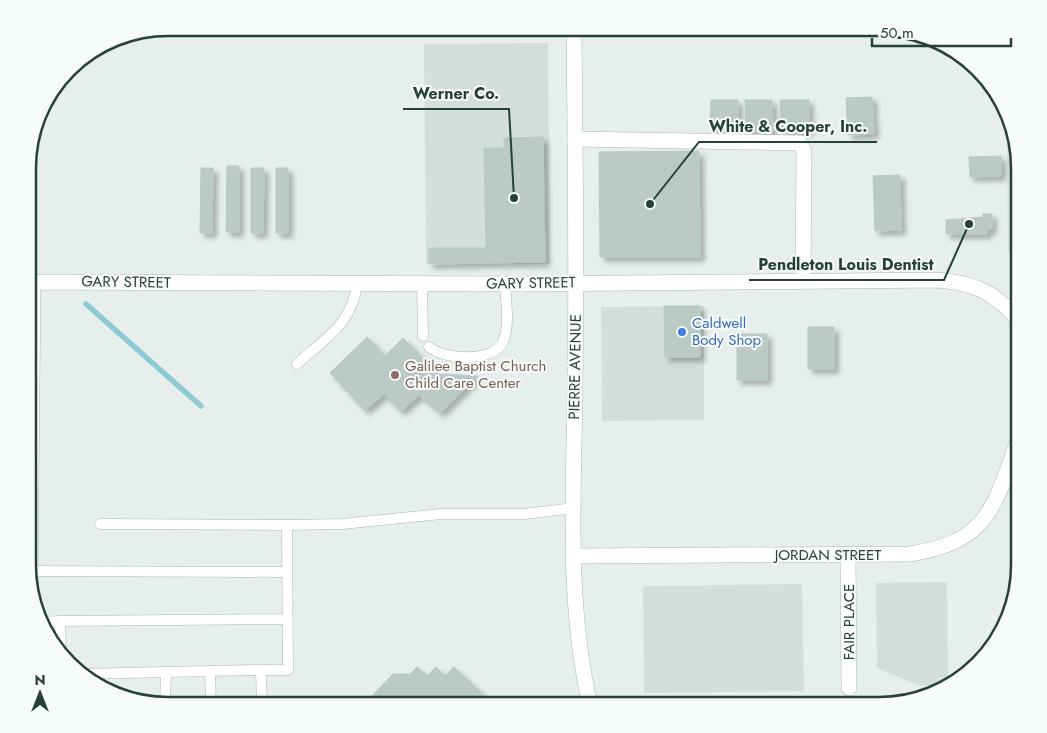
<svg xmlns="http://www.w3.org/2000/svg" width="1047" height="733" font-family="Jost,sans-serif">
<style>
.built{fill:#d4dfda}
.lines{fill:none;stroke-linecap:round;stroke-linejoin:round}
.stream{stroke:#8ec9d4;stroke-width:5.5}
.building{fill:#bbcac4;stroke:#b8c9c2;filter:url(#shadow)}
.lane-casing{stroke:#a8b8b2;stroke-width:11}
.street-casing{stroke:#a8b8b2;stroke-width:16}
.secondary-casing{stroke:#a4bbb3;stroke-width:16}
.lane{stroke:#fff;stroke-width:10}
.street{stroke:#fff;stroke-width:15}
.secondary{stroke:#fff;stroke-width:15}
.shop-dot{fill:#3f7fe0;stroke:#f7fbf9;stroke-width:2}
.education-dot{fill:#8d6e63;stroke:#f7fbf9;stroke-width:2}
.labels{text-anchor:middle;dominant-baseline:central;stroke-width:4;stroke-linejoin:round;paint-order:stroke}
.street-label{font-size:15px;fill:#24423a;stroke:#f7fbf9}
.shop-label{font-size:15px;fill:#366cbe;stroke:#f7fbf9;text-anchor:start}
.education-label{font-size:15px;fill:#785e54;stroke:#f7fbf9;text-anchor:start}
.rim{fill:none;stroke:#24423a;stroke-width:2.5}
.leader{fill:none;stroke:#24423a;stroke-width:2}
.callout-dot{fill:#24423a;stroke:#f7fbf9;stroke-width:2}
.callout-label{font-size:16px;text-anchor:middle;font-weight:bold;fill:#24423a;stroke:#f7fbf9;stroke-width:4;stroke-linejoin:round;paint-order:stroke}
</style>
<defs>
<filter id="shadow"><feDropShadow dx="4.5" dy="4.5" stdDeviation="2.5" flood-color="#0004"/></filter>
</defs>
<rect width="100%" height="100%" fill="#e6efeb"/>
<path class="built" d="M548,43l2,221h-124l-2,-220z
M1014,138l5,21v93h-11l-1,-113z
M704,306v114l-102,1 -1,-114z
M947,582l1,103 -28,1 -43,-18 -1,-85z
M802,584l2,107 -160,2 -1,-107z"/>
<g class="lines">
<path class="stream" d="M86,304l115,102"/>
</g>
<path class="building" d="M872,97l2,37 -26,1 -2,-37z
M711,100h27v29l-28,-1z
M745,100h27l1,31 -27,1z
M780,100h29v31h-28z
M543,137l2,125 -116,2v-16h57l-2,-100h20v-10z
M699,151l1,106h-100l-1,-105z
M1001,156v20l-31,1 -1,-20z
M227,166h12v66h-13z
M201,168h12l-1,65h-12z
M251,168h13l-1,65h-12z
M276,168h12v65h-12z
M900,175l1,55 -26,1 -2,-55z
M983,214h9v15h-5v5h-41v-14l37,-3z
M664,306h36v51h-35z
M808,327h26v42h-26z
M737,334h30v46h-30z
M367,337l18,19 18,-18 35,36 40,2 -38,37 -21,-18 -18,16 -17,-17 -19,16 -35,-37z
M417,667l10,9 9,-9 9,9 9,-9 40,38h-131l30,-31h17z"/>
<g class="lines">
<defs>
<path id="lane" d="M422,284l1,52
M429,347c15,13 64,16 74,-5 7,-16 3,-41 2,-58
M297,364c28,-26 56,-40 60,-81
M100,524l187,1 1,145h-27
M287,525l55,-1 99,-10h83l50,-6
M30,571l257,1
M60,621l228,-2
M42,622l18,-1 1,31
M81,674l129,-3
M165,705l1,-33
M211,705l-1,-34 51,-1 1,35"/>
<path id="street" d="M575,139l225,4 4,8 -1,129
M29,282l493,2 416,-4c36,3 57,12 81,41
M848,555l1,133
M573,556l337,-2c81,-13 83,-47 109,-116
M30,587l3,-305"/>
<path id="secondary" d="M574,28c1,119 3,239 1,358 -1,107 -9,214 15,319"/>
</defs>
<use href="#lane" class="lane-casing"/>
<use href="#street" class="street-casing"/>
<use href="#secondary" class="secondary-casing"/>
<use href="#lane" class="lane"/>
<use href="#street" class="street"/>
<use href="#secondary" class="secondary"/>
</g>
<circle class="shop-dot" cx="682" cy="332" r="5"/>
<circle class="education-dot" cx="395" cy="375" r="5"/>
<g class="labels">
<g class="street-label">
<text transform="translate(126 282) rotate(1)">GARY STREET</text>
<text transform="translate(531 283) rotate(-1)">GARY STREET</text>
<text transform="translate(575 367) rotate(-89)">PIERRE AVENUE</text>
<text x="828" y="555">JORDAN STREET</text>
<text transform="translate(849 622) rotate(-90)">FAIR PLACE</text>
</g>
<g class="shop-label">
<text x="692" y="323">Caldwell<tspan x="692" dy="17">Body Shop</tspan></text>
</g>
<g class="education-label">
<text x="405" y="366">Galilee Baptist Church<tspan x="405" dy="17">Child Care Center</tspan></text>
</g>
</g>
<path d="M0 0H1047V733H0ZM168 36H879A132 132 0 0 1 1011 168V565A132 132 0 0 1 879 697H168A132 132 0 0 1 36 565V168A132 132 0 0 1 168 36Z" fill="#f7fbf9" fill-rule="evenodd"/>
<path class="rim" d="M168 36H879A132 132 0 0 1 1011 168V565A132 132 0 0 1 879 697H168A132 132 0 0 1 36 565V168A132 132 0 0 1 168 36Z"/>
<path class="leader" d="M514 198L509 109H403M650 204L699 142H877M969 224L944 280H749"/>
<g class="callout-dot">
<circle cx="514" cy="198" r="5"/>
<circle cx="650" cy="204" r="5"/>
<circle cx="969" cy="224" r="5"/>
</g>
<g class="callout-label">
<text x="456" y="99">Werner Co.</text>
<text x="788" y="132">White &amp; Cooper, Inc.</text>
<text x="846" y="270">Pendleton Louis Dentist</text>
</g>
<g transform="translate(40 693)" stroke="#f7fbf9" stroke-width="4" paint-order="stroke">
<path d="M0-4L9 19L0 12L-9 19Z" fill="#24423a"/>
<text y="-8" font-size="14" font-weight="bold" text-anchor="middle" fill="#24423a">N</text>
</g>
<path d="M872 38v8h139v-8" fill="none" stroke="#24423a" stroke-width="2.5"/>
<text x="880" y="38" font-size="15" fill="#24423a" stroke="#f7fbf9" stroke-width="4" paint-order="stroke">50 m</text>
</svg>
